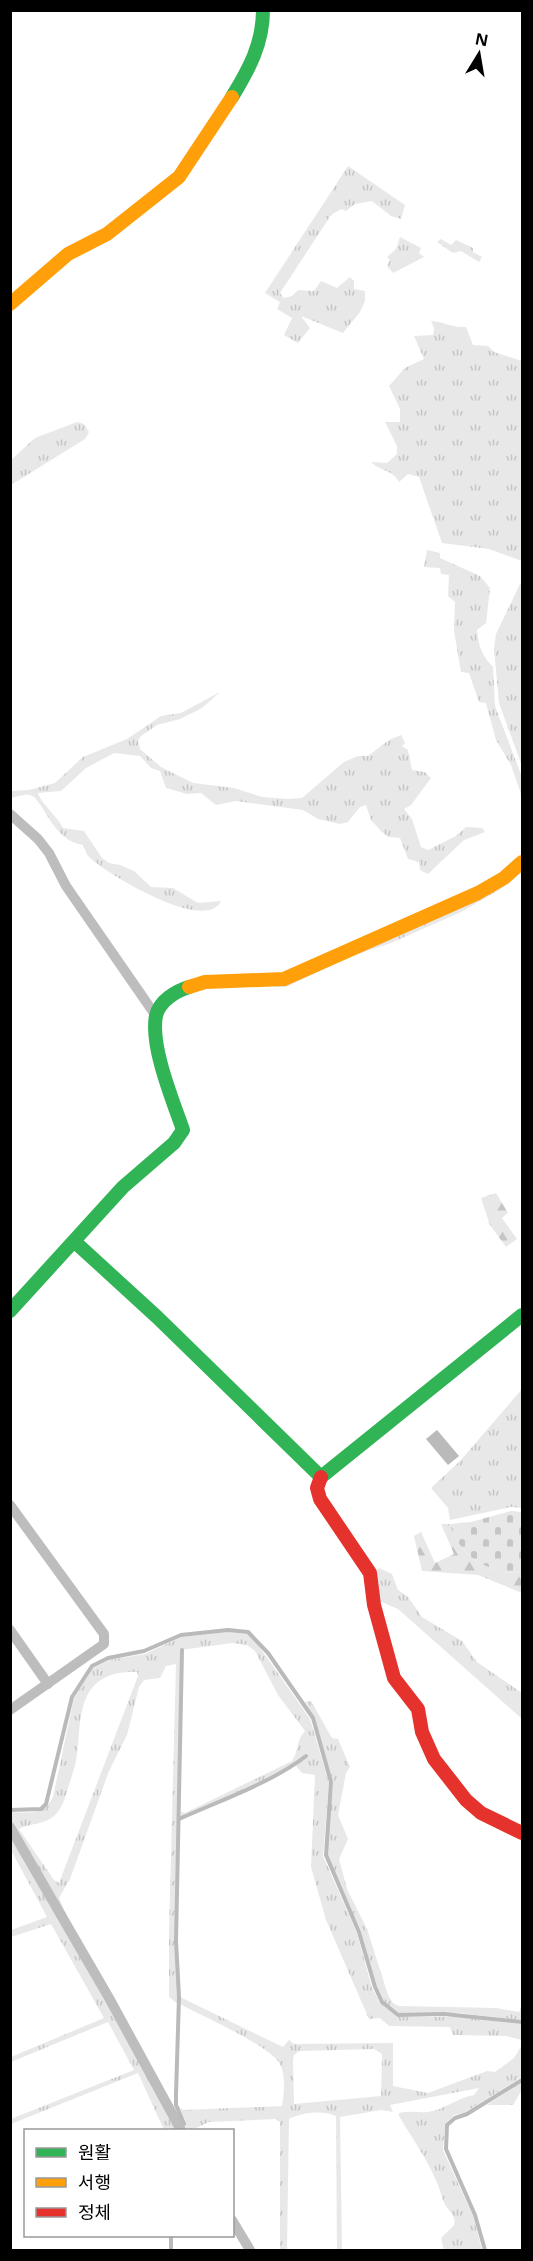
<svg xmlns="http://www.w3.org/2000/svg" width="533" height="2261" font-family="'Noto Sans','Noto Sans KR',sans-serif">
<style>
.grass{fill:url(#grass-tufts);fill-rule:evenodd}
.forest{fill:url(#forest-firs)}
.cemetery{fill:url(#cemetery-stones)}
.water{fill:#bababa}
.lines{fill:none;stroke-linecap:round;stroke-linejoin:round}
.stream{stroke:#bababa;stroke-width:4}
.street{stroke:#bdbdbd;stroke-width:10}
.fast{stroke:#30b455;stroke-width:14}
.slow{stroke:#ff9f0a;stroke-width:14}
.jam{stroke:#e5322d;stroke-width:14}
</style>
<defs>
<pattern id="grass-tufts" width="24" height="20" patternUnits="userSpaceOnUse" patternTransform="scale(1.5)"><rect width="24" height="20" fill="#e8e8e8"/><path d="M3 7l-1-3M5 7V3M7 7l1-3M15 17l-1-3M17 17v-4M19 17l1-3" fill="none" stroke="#c5c5c5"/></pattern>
<pattern id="forest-firs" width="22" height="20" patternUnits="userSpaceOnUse" patternTransform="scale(1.5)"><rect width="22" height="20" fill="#e8e8e8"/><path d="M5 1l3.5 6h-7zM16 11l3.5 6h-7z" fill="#c5c5c5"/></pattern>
<pattern id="cemetery-stones" width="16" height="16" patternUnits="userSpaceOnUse" patternTransform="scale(1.5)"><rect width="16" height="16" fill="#e8e8e8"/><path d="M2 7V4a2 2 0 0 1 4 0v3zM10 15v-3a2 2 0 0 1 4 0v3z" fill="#c5c5c5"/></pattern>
</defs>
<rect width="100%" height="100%" fill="#fff"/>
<path class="grass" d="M348,166l57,39 -4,14 -10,-3 -19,-15 -17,3 -9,7 -5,-2 -10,6 -51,78 4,5 8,-2 6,-6 16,1 7,-10 16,7 13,-11 4,4v8l11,2v10l-5,11 -17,21 -42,-17 9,12 -12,15 -14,-8 8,-17 -15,-9 3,-7 -15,-9z
M400,237l21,11 -2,5 5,4 -31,16 -6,-7 3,-6 -3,-3 9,-8z
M441,239l10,6 5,-5 17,8v4l9,5 -3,5 -18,-11 -8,2 -16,-11z
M431,321c14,1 21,7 35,6l7,18 15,1 6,6 28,9v200l-33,-12 -47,-6 -23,-66 -11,-3 -9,8c-6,-12 -19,-11 -28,-20l16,1 10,-9v-8l-12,-24h15v-13l-11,-23 16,-18 19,-9 -10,-23 19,-1 1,-7z
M77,422l7,2 5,8 -4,7 -74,46v-25l24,-22z
M427,550l13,3v5l40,18 10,12 -4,35 -9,7c1,15 5,26 16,37l2,39 27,71v20l-11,-32 -15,-25 -10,-37 -7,-1 -10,-29 -8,-1 -7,-41 1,-29 -7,-6 1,-21 -8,-1 -1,-6 -16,-1z
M522,583v183l-23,-63 -5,-54 2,-15 24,-50z
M220,692l-18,16 -22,11 -23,6 -16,11 -3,5 2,8 21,18 32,16 41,5 28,9 26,2 14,-1 42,-36 14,-6h10l21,-16 12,-5 4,8 -3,3 6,4 4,20 13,2 6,6 -20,27 -7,4 8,10 9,28 7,3 28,-14 10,-9 16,1 3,4 -21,8 -36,34 -8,-4 -1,-8 -11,-3 -8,-21 -12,-1 -8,-7 -9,-10 -5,-15 -6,2 -12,15 -8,2 -22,-5 -15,-9 -67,-9 -20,4 -15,-12 -14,1 -21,-6 -6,-17 -9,-3 -11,-12 -26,-3 -28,15 -25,23 -23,2c2,9 19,23 25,35l21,3 18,27 7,5 11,2 14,6 17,16 22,1 25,15 23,-2c-15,33 -114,-27 -132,-44 -4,-4 -3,-7 -6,-12 -31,-4 -40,-47 -53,-50 -6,-1 -14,2 -19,3v-7l18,-1 26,-7 28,-26 44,-18 34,-23 20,-3z
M522,871l-21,18 -40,23 -70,31 -42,14 -63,30h-11l-7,-3z
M522,1389v119l-11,-1 -61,13 -2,-12 -17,-20 29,-27z
M379,1568l13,6 6,16 10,7 14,20 40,24 15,21 45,31v26l-124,-110 -21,-9 -5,-26z
M228,1632l19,2 7,5 56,80 19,64 -6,73 34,77 15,55 8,15 17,14h62l63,7v16l-16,-4 -53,-1 -3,-8 -61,-1 -9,-8 -11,1 -43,-99 -15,-53 4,-92 -13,-2 -6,-7 10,-11c-37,27 -83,42 -125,62v-5l4,1 107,-52c7,-11 4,-21 13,-30l-27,-36 -23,-44 -8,-6 -15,-2 -51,7 -6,291 3,63 -9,-7v-66l7,-267 -10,2 -6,12 -16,2 -5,7 -12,48 -18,36 -39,108 -11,19 18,41 -66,-116 -1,-11c19,1 34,3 43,-15l21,-99 19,-30 16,-8 36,-6 36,-17zM137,1672l1,4 -79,207 -5,-3 -35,-51c12,-6 24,-4 35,-13 8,-7 11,-18 14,-28 3,-9 6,-18 8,-27 6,-30 -2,-76 38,-87 7,-2 16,-2 23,-2z
M311,1701l21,37 6,1 12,28 -4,6 -8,42 10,24 -9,20 3,11 5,19 20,40 21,66 5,8 6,3 97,2 23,4 3,-7v15l-63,-7h-61l-15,-12 -7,-15 -15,-55 -34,-76 6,-73 -19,-64 -9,-16z
M10,1832l167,298h-13l-26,-57 -127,51v-5l123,-49 -26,-48 -97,40v-5l93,-39 -53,-94 -40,13v-7l36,-13 -36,-67z
M180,1997l103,50 6,-7 5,4 99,-1v43l35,7 59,-22 8,1 19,-14 8,-13v32l-56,35 -12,3 -9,9 -2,26 30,66 9,34h-38l-3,-12 13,-13c3,-11 -8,-15 -11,-25 -8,-30 -28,-57 -44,-84v-3c10,-3 19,0 29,-1 16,-2 28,-14 46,-17l5,-7 -89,17 3,7 -12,-2 -41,7 2,133h-5l-1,-134c-13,-6 -34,-4 -47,3l-2,131h-7v-128l-4,-3 -67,3 -17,8 -6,-2 -9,-23 6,5 99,-4c2,-13 4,-30 -2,-42 -11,-19 -78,-48 -100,-60zM374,2049l8,5 -1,42 -87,8 -1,-44 1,-5 5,-4z
M522,2082v8l-9,15h-26z"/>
<path class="forest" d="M496,1193l12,20 -6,5 15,21 -11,8 -16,-22 -9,-27z
M441,1524h8c4,8 8,18 14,25 11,14 42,29 59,22v22l-44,-18 -56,-4 -8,-35 7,-4 14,31 19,-9z"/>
<path class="cemetery" d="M511,1511l11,1v59c-17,7 -48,-8 -59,-22 -6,-7 -10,-17 -14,-25l22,-2z"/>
<path class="water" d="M437,1430l22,26 -11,9 -22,-26z"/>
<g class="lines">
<path class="stream" d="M182,1650l-6,291 3,56 -3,97v11l8,19
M10,1810l31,-1 5,-5 26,-107 20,-31 16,-8 36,-7 37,-16 47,-5 20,2 20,21 45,65 18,64 -5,73 33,77 16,55 7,15 16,13 46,-1 78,8
M179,1819c40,-18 94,-37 127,-63
M171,2250v-14
M485,2250l-10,-35 -29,-66 1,-24 8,-7 12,-4 55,-34"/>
<path class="street" d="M10,814l28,25 11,14 17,33 90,130
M10,1505l94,129v10l-94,66
M10,1630l38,54
M10,1827l99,171 72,132
M232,2220l18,30"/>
<path class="fast" d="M232,97c17,-28 31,-53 31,-87
M75,1242l82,75 164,160 201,-162
M10,1311l113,-124 51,-44 9,-13c-10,-29 -33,-84 -27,-114 3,-15 20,-25 33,-29"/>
<path class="slow" d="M10,304l58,-50 39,-20 72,-57 53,-80
M189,987l16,-5 79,-3 194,-86 26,-15 18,-16"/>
<path class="jam" d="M321,1477l-4,11 3,11 50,74 4,32 20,73 24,31 4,23 12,27 32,41 15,13 41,20"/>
</g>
<rect width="533" height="2261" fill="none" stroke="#000000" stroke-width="24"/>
<rect x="24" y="2129" width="210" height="108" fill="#ffffff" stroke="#999999" stroke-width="1.5"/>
<rect x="36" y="2148" width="30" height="9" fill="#30b455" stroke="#999999" stroke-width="1.5"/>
<text x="78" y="2159" font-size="18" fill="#000000">원활</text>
<rect x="36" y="2178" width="30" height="9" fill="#ff9f0a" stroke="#999999" stroke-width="1.5"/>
<text x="78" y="2189" font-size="18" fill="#000000">서행</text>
<rect x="36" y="2208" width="30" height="9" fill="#e5322d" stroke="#999999" stroke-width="1.5"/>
<text x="78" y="2219" font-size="18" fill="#000000">정체</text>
<g transform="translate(479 54) rotate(11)" stroke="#ffffff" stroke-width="4.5" paint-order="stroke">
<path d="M0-4.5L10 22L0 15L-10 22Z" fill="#000000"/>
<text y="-9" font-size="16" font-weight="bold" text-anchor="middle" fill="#000000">N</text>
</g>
</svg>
